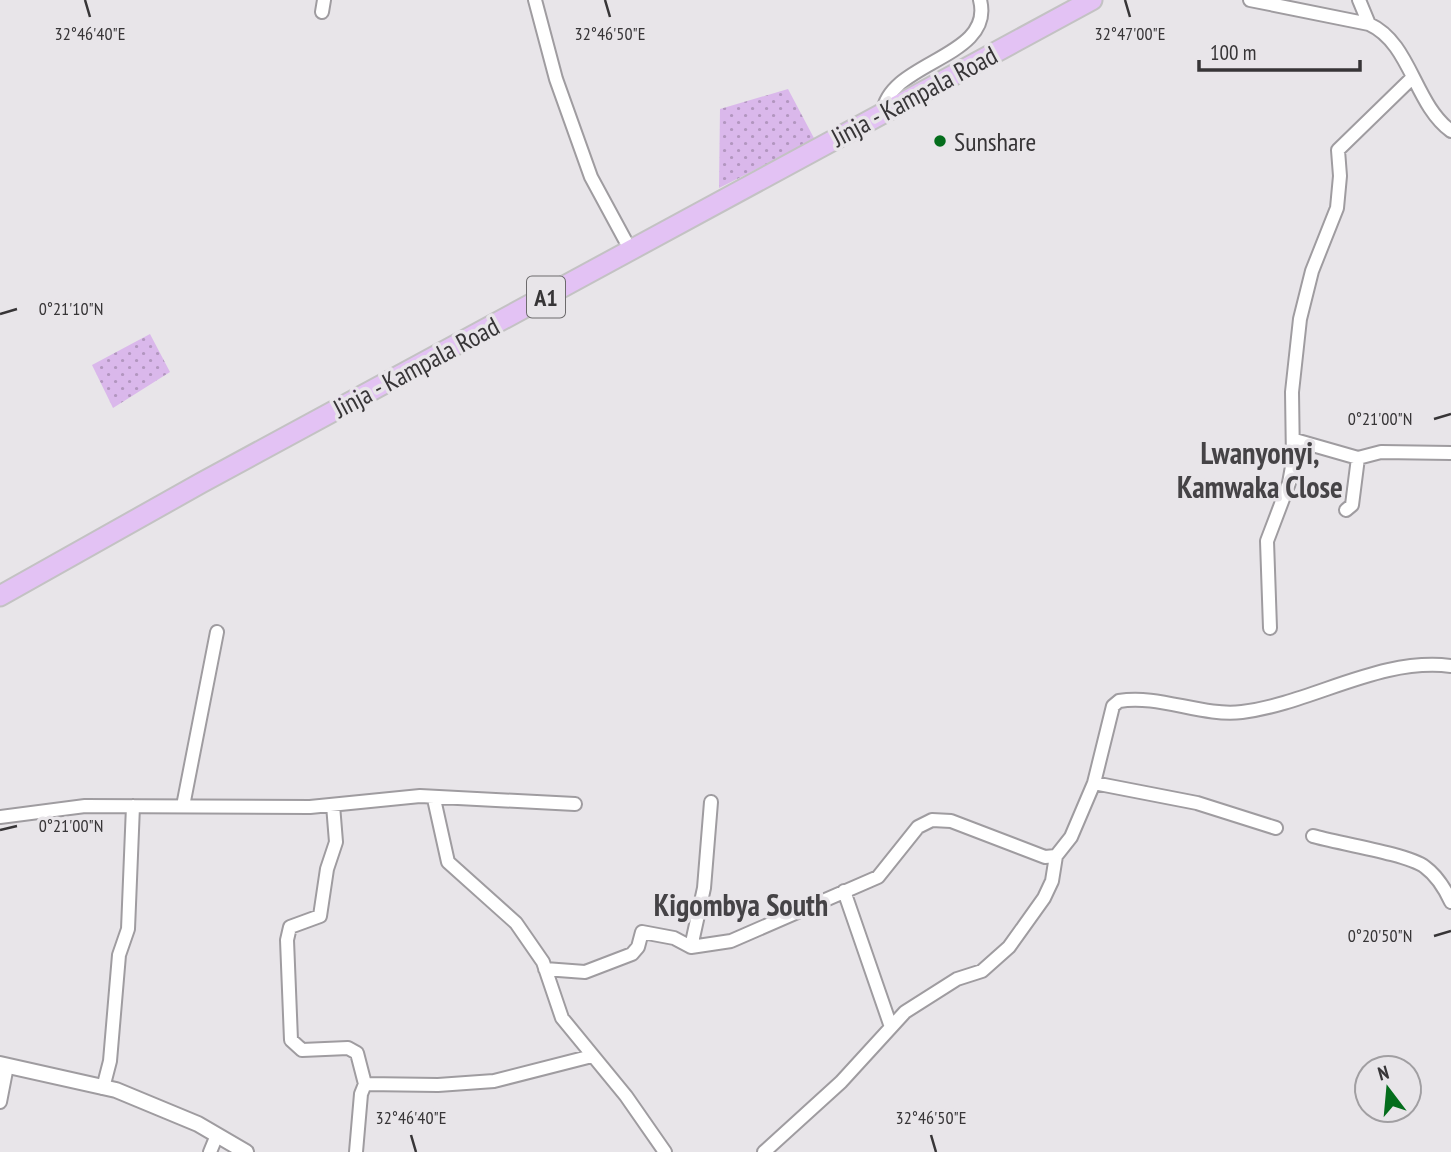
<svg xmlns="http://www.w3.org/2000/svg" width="1451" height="1152" font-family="'PT Sans Narrow',sans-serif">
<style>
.grass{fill:url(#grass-dots)}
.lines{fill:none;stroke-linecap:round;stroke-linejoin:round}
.minor-casing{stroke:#9f9ca0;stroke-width:16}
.tertiary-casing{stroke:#9f9ca0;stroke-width:18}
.trunk-casing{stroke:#c3c2c3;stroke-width:23}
.minor{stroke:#fff;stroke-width:12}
.tertiary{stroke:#fff;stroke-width:14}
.trunk{stroke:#e3c2f4;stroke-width:19}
.ticks{fill:none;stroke:#373537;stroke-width:2.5}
.poi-dot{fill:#046d1c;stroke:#e8e5e9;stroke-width:2.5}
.labels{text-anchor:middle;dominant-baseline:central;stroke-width:7;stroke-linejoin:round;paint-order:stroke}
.shield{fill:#e8e5e9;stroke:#6c6a6c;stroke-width:2}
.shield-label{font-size:24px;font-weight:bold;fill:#373537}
.street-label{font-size:26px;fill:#373537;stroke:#e8e5e9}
.poi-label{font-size:26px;fill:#373537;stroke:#e8e5e9;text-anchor:start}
.quarter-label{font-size:30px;font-weight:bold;fill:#454346;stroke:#e8e5e9}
.ticks-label{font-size:18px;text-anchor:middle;fill:#373537;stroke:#e8e5e9;stroke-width:7;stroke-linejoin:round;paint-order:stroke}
</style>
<defs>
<pattern id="grass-dots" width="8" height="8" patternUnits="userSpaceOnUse" patternTransform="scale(1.75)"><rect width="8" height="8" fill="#dab8eb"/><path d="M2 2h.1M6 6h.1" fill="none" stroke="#b296bf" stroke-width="1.8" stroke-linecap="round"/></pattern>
</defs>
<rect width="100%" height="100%" fill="#e8e5e9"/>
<path class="grass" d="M788,89l27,51 -96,48 1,-79z
M150,334l20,38 -57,36 -21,-43z"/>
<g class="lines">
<defs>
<path id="minor" d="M535,0l21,79 35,98 40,74
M1250,0l119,24c42,19 45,80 82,107
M1359,0l10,24
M322,12l2,-12
M883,112c6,-51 112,-54 97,-112
M1295,440l63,18 -6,47 -6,5
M1358,458l23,-6 70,1
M1270,628l-3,-87 22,-58 4,-22 -1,-69 8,-73 12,-48 25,-63 3,-32 -2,-26 74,-72
M1094,783l19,-77 6,-5c40,-7 83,16 123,11 71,-9 137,-55 209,-46
M434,799l14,63 68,61 27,39 19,56 64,78 39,56
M333,805l3,37 -9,27 -7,47 -30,11 -3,13 4,100 11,10 46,-2 9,5 8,31
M183,806l34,-174
M0,817l85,-11 225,1 110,-11 155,8
M1313,836c24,7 95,18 112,31 11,8 20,22 26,35
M844,891l47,136
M691,947l13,-59 7,-86
M545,969l40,3 47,-18 6,-7 4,-15 32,6 17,9 40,-6 147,-64 40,-50 14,-7 19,1 94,36 11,-1
M103,1088l7,-27 9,-106 9,-26 5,-123
M0,1102l7,-36
M210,1152l7,-17
M356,1152l5,-58 4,-10 73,1 56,-4 98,-25
M764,1152l77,-70 64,-70 52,-33 25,-8 27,-24 35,-49 8,-17 4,-25 15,-19 23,-54 103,20 79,25"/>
<path id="tertiary" d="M0,1064l116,26 82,34 48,28"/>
<path id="trunk" d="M0,596l201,-113 891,-483"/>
</defs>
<use href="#minor" class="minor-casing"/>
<use href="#tertiary" class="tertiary-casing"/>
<use href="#trunk" class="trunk-casing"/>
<use href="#minor" class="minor"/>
<use href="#tertiary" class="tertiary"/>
<use href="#trunk" class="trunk"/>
</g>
<path class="ticks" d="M85,0l5,17M605,0l5,17M1125,0l5,17M0,314l17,-5M1434,419l17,-5M0,830l17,-4M1434,936l17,-5M411,1135l5,17M931,1135l5,17"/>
<circle class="poi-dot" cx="940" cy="141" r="7"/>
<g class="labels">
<rect class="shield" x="527" y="276.5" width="38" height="41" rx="5"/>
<g class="shield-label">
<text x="546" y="297">A1</text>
</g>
<g class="street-label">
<text transform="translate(914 96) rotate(-28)">Jinja - Kampala Road</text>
<text transform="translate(416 367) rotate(-28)">Jinja - Kampala Road</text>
</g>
<g class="poi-label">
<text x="954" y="141">Sunshare</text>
</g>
<g class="quarter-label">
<text x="1260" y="452">Lwanyonyi,<tspan x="1260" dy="34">Kamwaka Close</tspan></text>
<text x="741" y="904">Kigombya South</text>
</g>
</g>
<g class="ticks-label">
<text x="90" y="40">32°46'40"E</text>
<text x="610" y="40">32°46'50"E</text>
<text x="1130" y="40">32°47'00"E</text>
<text x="71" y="315">0°21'10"N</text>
<text x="1380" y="425">0°21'00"N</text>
<text x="71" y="832">0°21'00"N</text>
<text x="1380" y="942">0°20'50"N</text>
<text x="411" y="1124">32°46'40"E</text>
<text x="931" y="1124">32°46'50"E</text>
</g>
<g transform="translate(1388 1089) rotate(344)"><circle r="33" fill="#e8e5e9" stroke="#a19fa2" stroke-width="2"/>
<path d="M0-5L12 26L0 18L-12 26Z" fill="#046d1c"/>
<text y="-10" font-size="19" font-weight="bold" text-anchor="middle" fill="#373537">N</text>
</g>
<path d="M1199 60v10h161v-10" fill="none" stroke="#373537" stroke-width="3.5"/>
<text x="1210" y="60" font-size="21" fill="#373537" stroke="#e8e5e9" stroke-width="5" paint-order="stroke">100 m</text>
</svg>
